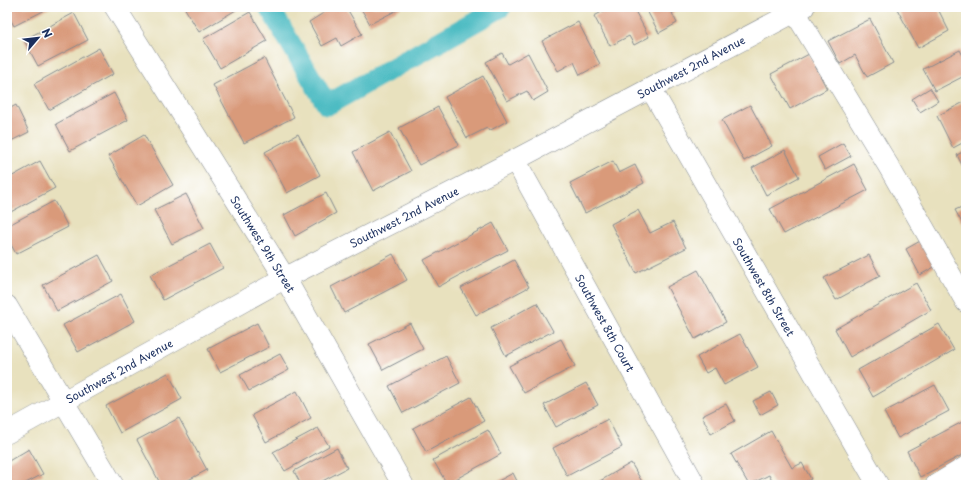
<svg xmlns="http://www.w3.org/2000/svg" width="973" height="492" font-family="'Playpen Sans',sans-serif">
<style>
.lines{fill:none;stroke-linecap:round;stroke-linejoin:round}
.canal{stroke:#4dbcc3;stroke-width:21}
.building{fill:#d99a7a}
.minor-casing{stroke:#82888e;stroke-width:22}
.minor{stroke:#fff;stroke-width:21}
.labels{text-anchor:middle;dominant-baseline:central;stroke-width:3;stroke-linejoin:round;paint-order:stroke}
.street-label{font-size:11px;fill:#1b2f5e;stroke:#fff}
</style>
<rect width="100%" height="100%" fill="#fff"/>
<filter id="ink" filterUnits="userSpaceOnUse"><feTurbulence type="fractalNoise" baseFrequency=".025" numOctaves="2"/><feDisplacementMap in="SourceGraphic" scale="8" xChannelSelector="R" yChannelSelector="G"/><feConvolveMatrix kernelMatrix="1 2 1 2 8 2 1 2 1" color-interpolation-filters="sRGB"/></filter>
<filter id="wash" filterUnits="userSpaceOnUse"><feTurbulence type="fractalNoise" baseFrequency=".012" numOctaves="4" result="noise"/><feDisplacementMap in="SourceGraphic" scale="16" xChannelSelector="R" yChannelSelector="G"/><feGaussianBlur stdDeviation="0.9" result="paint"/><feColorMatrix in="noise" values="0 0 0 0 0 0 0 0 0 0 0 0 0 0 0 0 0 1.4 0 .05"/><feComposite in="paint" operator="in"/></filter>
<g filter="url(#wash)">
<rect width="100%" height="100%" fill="#e8e1be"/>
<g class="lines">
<path class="canal" d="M269,7l58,98 174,-98"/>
</g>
<g id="blocks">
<path class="building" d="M7,7h44l-37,19 -7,-13z
M184,7h57l-42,25z
M322,7h24l16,27 -21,12 -4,-8 -15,8 -13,-24 16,-10z
M360,7h43l-33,17z
M612,7h21l16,30 -15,8 -5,-9 -19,10 -16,-30z
M645,7h38l-11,6 5,10 -18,10z
M896,7h41l12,24 -31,17z
M250,12l17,29 -47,27 -17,-29z
M74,13l14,27 -50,26 -14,-26z
M870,19l23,44 -26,14 -12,-22 -15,9 -12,-23z
M578,22l22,42 -20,11 -6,-13 -16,9 -16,-30z
M99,48l14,26 -64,36 -15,-26z
M960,50l6,11v14l-31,16 -12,-22z
M502,53l6,11 20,-11 20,39 -15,9 -6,-10 -20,10 -21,-39z
M809,54l18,35 -37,20 -19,-35z
M264,58l30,59 -50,26 -31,-58z
M483,76l24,45 -18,10 -2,-3 -20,10 -22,-41z
M930,88l8,13 -18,11 -8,-13z
M114,93l14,27 -58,31 -14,-27z
M966,101v40l-13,7 -16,-32z
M16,105l13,27 -22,11v-33z
M750,105l22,41 -28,15 -22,-41z
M438,107l21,38 -40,20 -20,-37z
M390,132l21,39 -38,20 -20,-39z
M298,134l22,41 -33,18 -22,-41z
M144,135l29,50 -36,21 -29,-50z
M843,143l8,13 -26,14 -7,-13z
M785,150l14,27 -33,18 -14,-27z
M966,150v23l-9,-18z
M40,161l15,27 -48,26v-35z
M613,161l6,12 16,-8 9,18 -59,30 -15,-30z
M854,164l14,26 -84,44 -14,-25z
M326,193l10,20 -41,23 -11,-21z
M186,194l18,34 -32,16 -18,-34z
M54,201l14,26 -52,27 -9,-17v-11z
M966,205v25l-11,-20z
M638,210l12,23 23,-11 13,26 -50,25 -25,-49z
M493,223l15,27 -70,37 -14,-27z
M922,240l14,26 -16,9 -14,-26z
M210,244l13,24 -60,32 -13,-25z
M393,254l14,26 -63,33 -13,-26z
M99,255l14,26 -56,30 -14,-26z
M869,255l11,21 -44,24 -12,-22z
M514,260l15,27 -53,28 -15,-27z
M698,270l28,52 -31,17 -28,-52z
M916,283l15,27 -81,47 -15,-28z
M121,294l14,27 -57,31 -15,-27z
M537,303l16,28 -47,25 -15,-28z
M257,323l12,24 -49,25 -12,-23z
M410,323l13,26 -40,21 -14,-26z
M939,324l15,26 -81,47 -15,-27z
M740,334l18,33 -34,18 -9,-17 -9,5 -9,-16z
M561,339l14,27 -51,27 -15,-27z
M280,354l9,16 -40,21 -9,-16z
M446,356l14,27 -57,30 -14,-27z
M168,373l14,26 -62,34 -14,-27z
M586,383l12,22 -42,22 -12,-22z
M935,385l14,26 -51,27 -14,-26z
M297,391l14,27 -45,24 -14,-27z
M771,392l7,13 -18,10 -7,-14z
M471,397l13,24 -58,31 -13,-24z
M726,404l9,17 -24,13 -9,-18z
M179,418l28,52 -28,15h-18l-24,-45z
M608,419l14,28 -55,29 -14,-28z
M966,420v33l-46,24 -13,-26z
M318,428l11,18 -44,25 -12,-19z
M488,430l13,24 -54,30 -14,-24z
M771,431l21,37 10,-5 9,16 -11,6h-26l-5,-10 -20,10 -18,-31z
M337,448l10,20 -32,17h-14l-7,-14z
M29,449l14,25 -21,11h-15v-23z
M631,463l13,22h-51z
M513,473l6,12h-28z"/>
</g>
</g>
<g filter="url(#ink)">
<use href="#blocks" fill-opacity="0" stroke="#82888e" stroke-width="1"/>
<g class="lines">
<defs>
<path id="minor" d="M115,7l170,271 118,207
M795,12l94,155 77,135
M651,89l227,396
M515,160l180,325
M7,306l106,179
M7,433l278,-155 230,-118 289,-153
M936,485l30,-18"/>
</defs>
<use href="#minor" class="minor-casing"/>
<use href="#minor" class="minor"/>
</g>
</g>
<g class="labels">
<g class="street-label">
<text transform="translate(691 67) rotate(-28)">Southwest 2nd Avenue</text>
<text transform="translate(404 217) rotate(-27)">Southwest 2nd Avenue</text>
<text transform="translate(263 244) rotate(58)">Southwest 9th Street</text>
<text transform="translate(764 287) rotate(60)">Southwest 8th Street</text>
<text transform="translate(605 323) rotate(61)">Southwest 8th Court</text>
<text transform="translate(119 371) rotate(-29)">Southwest 2nd Avenue</text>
</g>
</g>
<rect width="973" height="492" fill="none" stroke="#fff" stroke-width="24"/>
<g transform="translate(38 38) rotate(62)" stroke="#ffffff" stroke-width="3" paint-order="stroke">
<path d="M0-3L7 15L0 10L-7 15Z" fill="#1b2f5e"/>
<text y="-6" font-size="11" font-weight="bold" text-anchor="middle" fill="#1b2f5e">N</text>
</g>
</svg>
